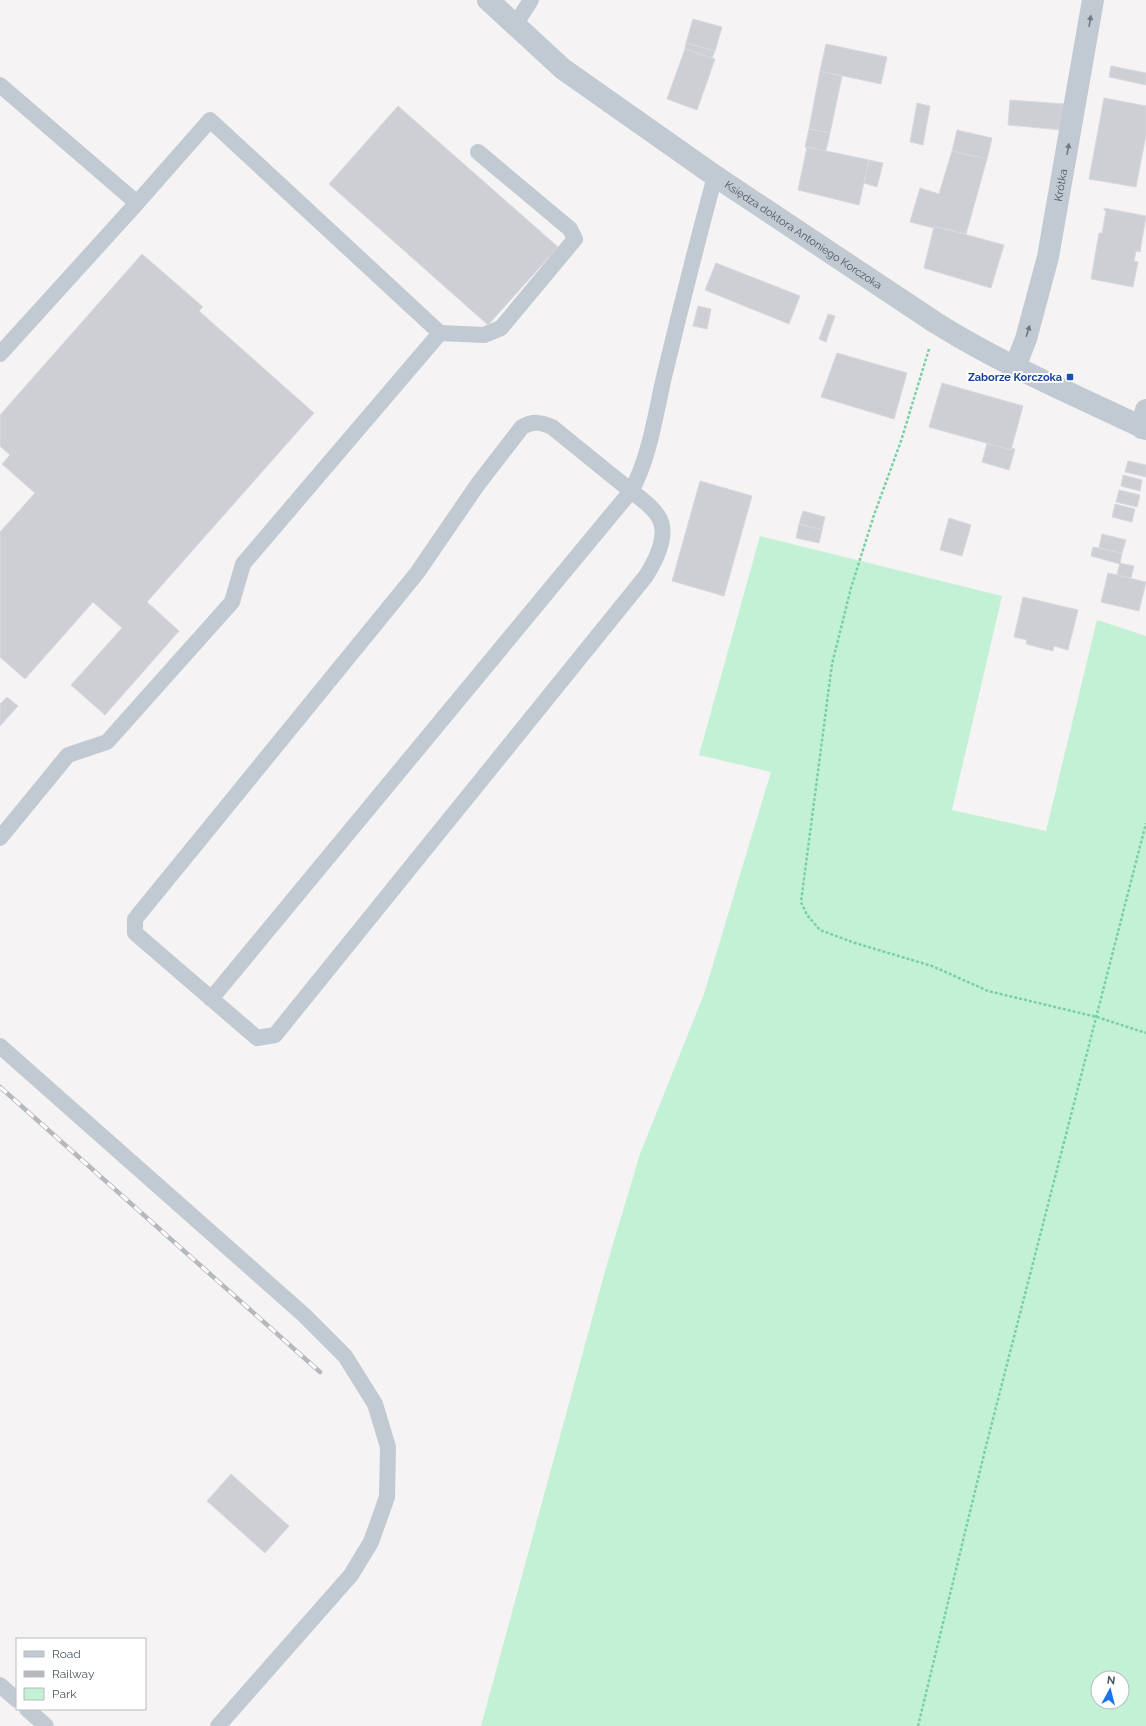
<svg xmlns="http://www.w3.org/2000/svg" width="1146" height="1726" font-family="Raleway,sans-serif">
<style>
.green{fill:#c3f1d5;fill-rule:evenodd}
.building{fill:#cdcfd5;stroke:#d7d9de}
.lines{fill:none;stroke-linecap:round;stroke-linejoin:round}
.path{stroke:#7ad0a6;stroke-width:2.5;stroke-dasharray:3 2;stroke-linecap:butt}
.service{stroke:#c1cad2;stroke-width:16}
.minor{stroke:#c1cad2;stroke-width:22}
.tertiary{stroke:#c1cad2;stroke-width:22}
.rail-casing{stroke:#b5b8bd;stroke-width:4.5}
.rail{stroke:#fff;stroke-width:3;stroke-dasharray:9;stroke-linecap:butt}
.oneway{fill:#6e7983}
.transit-dot{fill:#1a4fb4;stroke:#fff;stroke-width:1.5}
.labels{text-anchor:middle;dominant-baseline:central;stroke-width:4;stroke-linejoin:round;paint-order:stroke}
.street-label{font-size:11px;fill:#4a5661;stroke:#fff}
.transit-label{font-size:11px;font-weight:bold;fill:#164399;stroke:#fff;text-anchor:end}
</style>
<rect width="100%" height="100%" fill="#f5f3f3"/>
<path class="green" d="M760,536l242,60 -50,214 94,21 51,-211 49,16v1090h-665l126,-462 33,-110 64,-160 67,-222 -72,-17zM1098,1678h24v24h-24z"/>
<path class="building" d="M693,19l29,8 -7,24 -29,-8z
M686,43l29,8 -3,7 -27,-9z
M826,44l61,13 -6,27 -61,-13z
M685,49l30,10 -18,51 -30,-11z
M1111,66l35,7v12l-37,-8z
M820,71l22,5 -12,57 -21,-4z
M1104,98l42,8v29l-10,52 -47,-8z
M1010,100l55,4 -3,26 -54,-5z
M917,103l13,3 -7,39 -13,-3z
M398,106l160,141 -70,78 -159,-141z
M809,129l21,4 -4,18 -21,-4z
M957,130l35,8 -5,21 -35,-8z
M807,147l62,13 -10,45 -61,-15z
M952,151l35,8 -21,75 -32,-8v2l-24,-6 10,-34 19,6z
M869,160l14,3 -6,24 -13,-4z
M1104,208l42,8 -6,36 -4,-1 -2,10 4,1 -5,25 -42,-8 8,-46h3l4,-22 -2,-1z
M934,226l70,19 -13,43 -67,-20z
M142,254l61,53 -4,4 115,102 -167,189 32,29 -74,84 -34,-30 51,-57 -29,-26 -68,77 -25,-22v-125l35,-39 -33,-29 8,-9 -10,-9v-31z
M716,263l84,33 -11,28 -84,-34z
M698,306l13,3 -4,20 -14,-3z
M828,314l7,2 -9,26 -7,-3z
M837,353l70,20 -13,46 -73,-22z
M942,383l81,23 -12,44 -82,-23z
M987,443l24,7v-2l4,1 -6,21 -27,-8z
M1128,461l18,4v12l-21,-5z
M1123,475l19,5 -2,11 -19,-5z
M700,481l52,15 -28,100 -52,-15z
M1119,490l21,5 -3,12 -21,-5z
M1115,504l20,5 -3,13 -20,-5z
M803,511l22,6 -3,13 -23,-6z
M949,518l22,7 -9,31 -22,-6z
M799,524l23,6 -3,13 -23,-5z
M1102,534l24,6 -4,13 -23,-5z
M1093,547l29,6 -2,11 -29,-8z
M1120,563l14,3 -3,12 -14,-3z
M1108,573l38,9 -7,29 -38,-9z
M1023,597l55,13 -10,40 -14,-4 -1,5 -27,-7 1,-4 -13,-3z
M7,697l11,9 -18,20v-22z
M231,1474l58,52 -24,27 -58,-52z"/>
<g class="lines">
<path class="path" d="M929,349l-28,92 -27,74 -23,73 -19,76 -31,238 6,13 13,15 35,13 77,23 56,25 109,26 49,16
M918,1726l68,-280 160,-623"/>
<path class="service" d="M515,25l16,-25
M0,85l137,118 -137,151
M440,333l44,2 17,-7 74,-89 -5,-10 -92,-77
M0,838l68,-83 39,-13 125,-140 11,-38 197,-231 -230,-213 -73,83
M211,999l420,-508c9,7 21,15 27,25 12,18 -2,44 -12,60l-371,459 -18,3 -122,-105v-14l282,-346 61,-89 44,-57c11,-6 19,-5 30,0l79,64c18,-31 25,-79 33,-114 16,-67 33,-134 51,-201
M0,1046l304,269 41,41 30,48 13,43 -1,50 -16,45 -20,33 -133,151
M0,1685l17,15
M27,1709l19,17"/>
<g class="minor">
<path id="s1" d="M1015,367l11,-28 22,-82 45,-257"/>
<path d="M1142,428l4,-18"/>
</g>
<path class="tertiary" id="s2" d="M488,0l75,69 152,107 221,147c67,42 139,72 210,106"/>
<defs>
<path id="rail" d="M0,1087l320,285"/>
</defs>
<use href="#rail" class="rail-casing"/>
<use href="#rail" class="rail"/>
</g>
<defs><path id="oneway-solid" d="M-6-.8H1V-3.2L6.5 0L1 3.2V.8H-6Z"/></defs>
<g class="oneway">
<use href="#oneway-solid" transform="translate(1090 21) rotate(-81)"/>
<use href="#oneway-solid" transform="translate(1068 149) rotate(-80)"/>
<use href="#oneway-solid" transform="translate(1028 331) rotate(-73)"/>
</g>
<rect class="transit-dot" x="1066" y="373" width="8" height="8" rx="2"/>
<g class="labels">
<g class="street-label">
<text stroke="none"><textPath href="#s1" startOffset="188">Krótka</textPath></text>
<text stroke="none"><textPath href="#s2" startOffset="394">Księdza doktora Antoniego Korczoka</textPath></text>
</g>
<g class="transit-label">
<text x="1062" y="377">Zaborze Korczoka</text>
</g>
</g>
<rect x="16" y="1638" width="130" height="72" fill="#ffffff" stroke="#b7bbc0"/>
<rect x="24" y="1651" width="20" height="6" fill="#c1cad2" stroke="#b7bbc0"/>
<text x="52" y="1658" font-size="12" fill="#4a5661">Road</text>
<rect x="24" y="1671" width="20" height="6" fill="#b5b8bd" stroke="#b7bbc0"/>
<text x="52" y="1678" font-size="12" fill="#4a5661">Railway</text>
<rect x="24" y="1688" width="20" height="12" fill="#c3f1d5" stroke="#b7bbc0"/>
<text x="52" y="1698" font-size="12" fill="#4a5661">Park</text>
<g transform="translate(1110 1690) rotate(7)"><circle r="19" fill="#ffffff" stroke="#b7bbc0"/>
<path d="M0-3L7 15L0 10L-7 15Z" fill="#1a73e8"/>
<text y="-6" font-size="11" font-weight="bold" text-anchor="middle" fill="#4a5661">N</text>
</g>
</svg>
